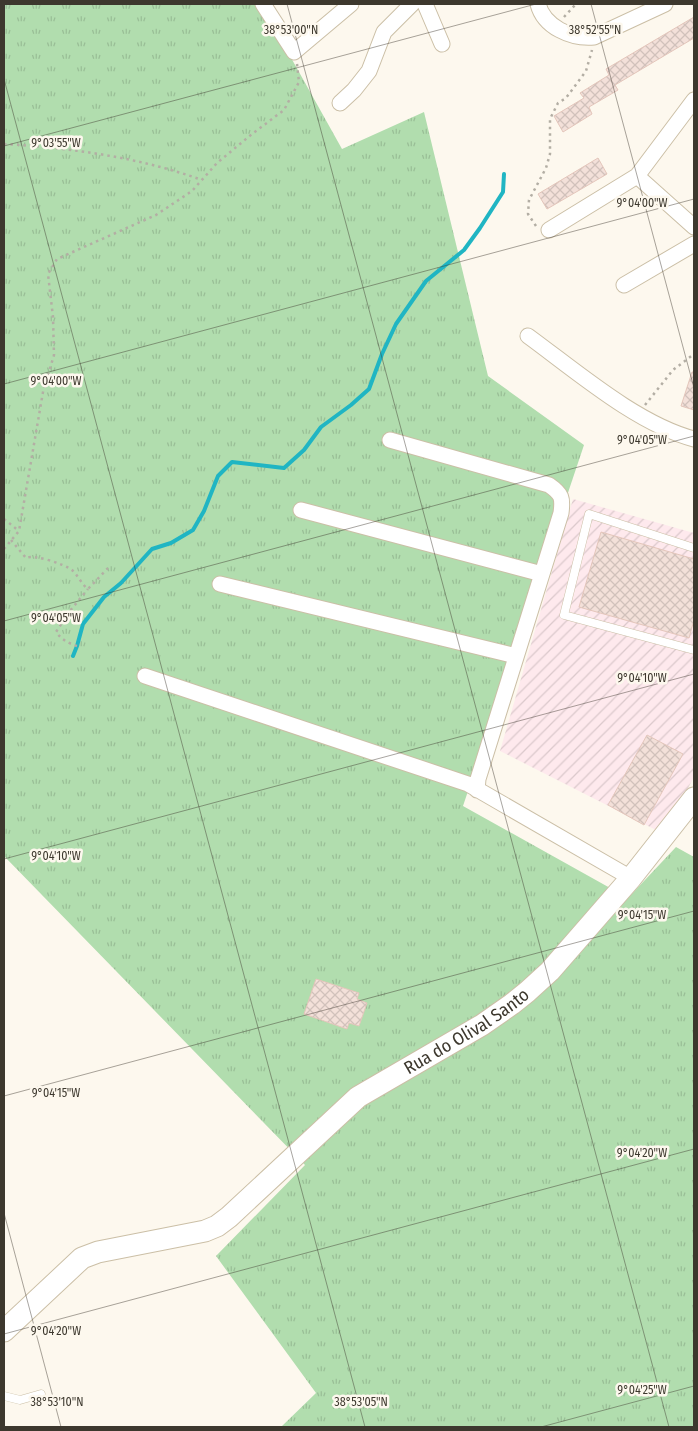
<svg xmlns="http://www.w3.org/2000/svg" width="698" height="1431" font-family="'Fira Sans Condensed',sans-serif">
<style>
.industrial{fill:url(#industrial-furrows)}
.grass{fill:url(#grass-tufts)}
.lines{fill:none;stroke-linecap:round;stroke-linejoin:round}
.stream{stroke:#20b5c3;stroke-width:4}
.building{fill:url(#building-cross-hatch);stroke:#e4c6bb}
.lane-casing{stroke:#cbbfa6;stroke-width:9}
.street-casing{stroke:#cbbfa6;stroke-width:17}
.secondary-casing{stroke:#cbbfa6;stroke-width:23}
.path{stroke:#b3aea4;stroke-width:2.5;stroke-dasharray:2.5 4;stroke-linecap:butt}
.lane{stroke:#fff;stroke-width:8}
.street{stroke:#fff;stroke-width:15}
.secondary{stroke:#fff;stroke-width:21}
.ticks{fill:none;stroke:#3d382e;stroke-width:1;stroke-opacity:0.45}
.labels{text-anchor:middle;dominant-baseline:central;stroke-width:5;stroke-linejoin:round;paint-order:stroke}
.street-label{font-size:18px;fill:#3d382e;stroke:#fdf8ee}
.ticks-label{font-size:12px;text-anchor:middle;fill:#3d382e;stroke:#fdf8ee;stroke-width:5;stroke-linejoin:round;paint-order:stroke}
</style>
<defs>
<pattern id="industrial-furrows" width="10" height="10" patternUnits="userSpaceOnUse" patternTransform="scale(1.25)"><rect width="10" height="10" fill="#fee9ed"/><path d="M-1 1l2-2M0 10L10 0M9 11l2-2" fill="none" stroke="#dbc9cc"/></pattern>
<pattern id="grass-tufts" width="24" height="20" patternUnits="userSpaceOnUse" patternTransform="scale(1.25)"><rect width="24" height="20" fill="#b1ddae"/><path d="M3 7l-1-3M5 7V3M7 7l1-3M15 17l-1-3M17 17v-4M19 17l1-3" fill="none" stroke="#99be96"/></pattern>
<pattern id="building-cross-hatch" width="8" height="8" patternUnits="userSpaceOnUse" patternTransform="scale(1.25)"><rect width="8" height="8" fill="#f3e0d9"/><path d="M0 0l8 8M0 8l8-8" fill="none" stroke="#d1c1bb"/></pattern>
</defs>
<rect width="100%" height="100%" fill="#fdf8ee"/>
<path class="industrial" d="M573,499l121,34v244l-13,24 -25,29 -156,-79z"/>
<path class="grass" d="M4,4h257l81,145 82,-37 64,264 96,69 -121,361 165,92 48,-51 18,10v570h-413l35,-34 -100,-137 89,-91 -301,-309z"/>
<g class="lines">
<path class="stream" d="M73,656l4,-10 6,-22 21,-27 17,-14 31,-34 19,-6 22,-13 11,-19 14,-35 14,-14 52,6 20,-18 17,-23 30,-22 18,-16 13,-35 14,-30 30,-43 38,-31 16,-22 23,-36 1,-18"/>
</g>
<path class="building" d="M694,17v21l-79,47 3,5 -29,17 3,7 -29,18 -9,-16 30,-18 -4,-5 29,-18 -3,-6z
M598,158l9,16 -60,35 -9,-15z
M692,372h2v38l-13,-4z
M601,532l93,27v61l-5,18 -110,-31z
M647,735l36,19 -39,71 -36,-20z
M316,979l43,14 -2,6 10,4 -8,23 -10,-3 -2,6 -43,-15z"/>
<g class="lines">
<defs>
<path id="lane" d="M694,548l-105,-34 -25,101 130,35
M4,1396l16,4 21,-6"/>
<path id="street" d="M263,4l31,48 57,-48
M425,4l17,40
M538,4c6,23 33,35 56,33l71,-33
M340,103l14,-13 15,-19 15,-39 28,-28
M637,176l57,51
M549,230l88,-54 57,-76
M624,285l70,-41
M528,336c48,35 109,88 166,103
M390,440l159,45c13,9 14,13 12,28l-83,266 -1,11
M301,510l241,64
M220,584l296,72
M145,676l323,108 163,94"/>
<g id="secondary">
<path id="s1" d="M4,1331l78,-73 16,-6 107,-21 12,-5 12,-9 129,-120 124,-72 30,-21 15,-12 23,-21 81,-93 63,-80"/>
</g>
</defs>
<use href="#lane" class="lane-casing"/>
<use href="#street" class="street-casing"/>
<use href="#secondary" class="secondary-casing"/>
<path class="path" d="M564,17l12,-13
M4,144c67,4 134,13 198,36
M536,226l-8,-12 1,-14 17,-32 4,-14v-35l8,-16 8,-5 20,-27 6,-21
M645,405l28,-35 21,-16
M4,519l15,12
M11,540l15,18c8,-4 38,6 46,12 6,5 9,14 16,19l20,-21
M4,549l15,-18 24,-139 11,-37 -1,-38 -5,-43 9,-15 99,-44 36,-24 25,-28 35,-29 32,-24 15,-28 -2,-18
M77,646c-9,-3 -15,-6 -21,-14l13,-20 19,-23"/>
<use href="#lane" class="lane"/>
<use href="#street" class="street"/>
<use href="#secondary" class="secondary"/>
</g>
<path class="ticks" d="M287,4l382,1423M591,4l103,384M4,79l361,1348M4,146l532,-142M4,384l690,-185M4,621l690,-185M4,859l690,-185M4,1096l690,-185M4,1213l57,214M4,1334l690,-185M541,1427l153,-41"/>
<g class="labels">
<g class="street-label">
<text stroke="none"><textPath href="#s1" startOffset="564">Rua do Olival Santo</textPath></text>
</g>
</g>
<g class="ticks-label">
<text x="291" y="34">38°53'00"N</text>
<text x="595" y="34">38°52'55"N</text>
<text x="56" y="147">9°03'55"W</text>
<text x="642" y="207">9°04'00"W</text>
<text x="56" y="385">9°04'00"W</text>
<text x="642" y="444">9°04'05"W</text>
<text x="56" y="622">9°04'05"W</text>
<text x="642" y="682">9°04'10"W</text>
<text x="56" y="860">9°04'10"W</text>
<text x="642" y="919">9°04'15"W</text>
<text x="56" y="1097">9°04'15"W</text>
<text x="642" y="1157">9°04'20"W</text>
<text x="56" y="1335">9°04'20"W</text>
<text x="642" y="1394">9°04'25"W</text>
<text x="57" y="1406">38°53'10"N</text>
<text x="361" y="1406">38°53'05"N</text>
</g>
<rect width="698" height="1431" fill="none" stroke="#3d382e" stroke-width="10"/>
</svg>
